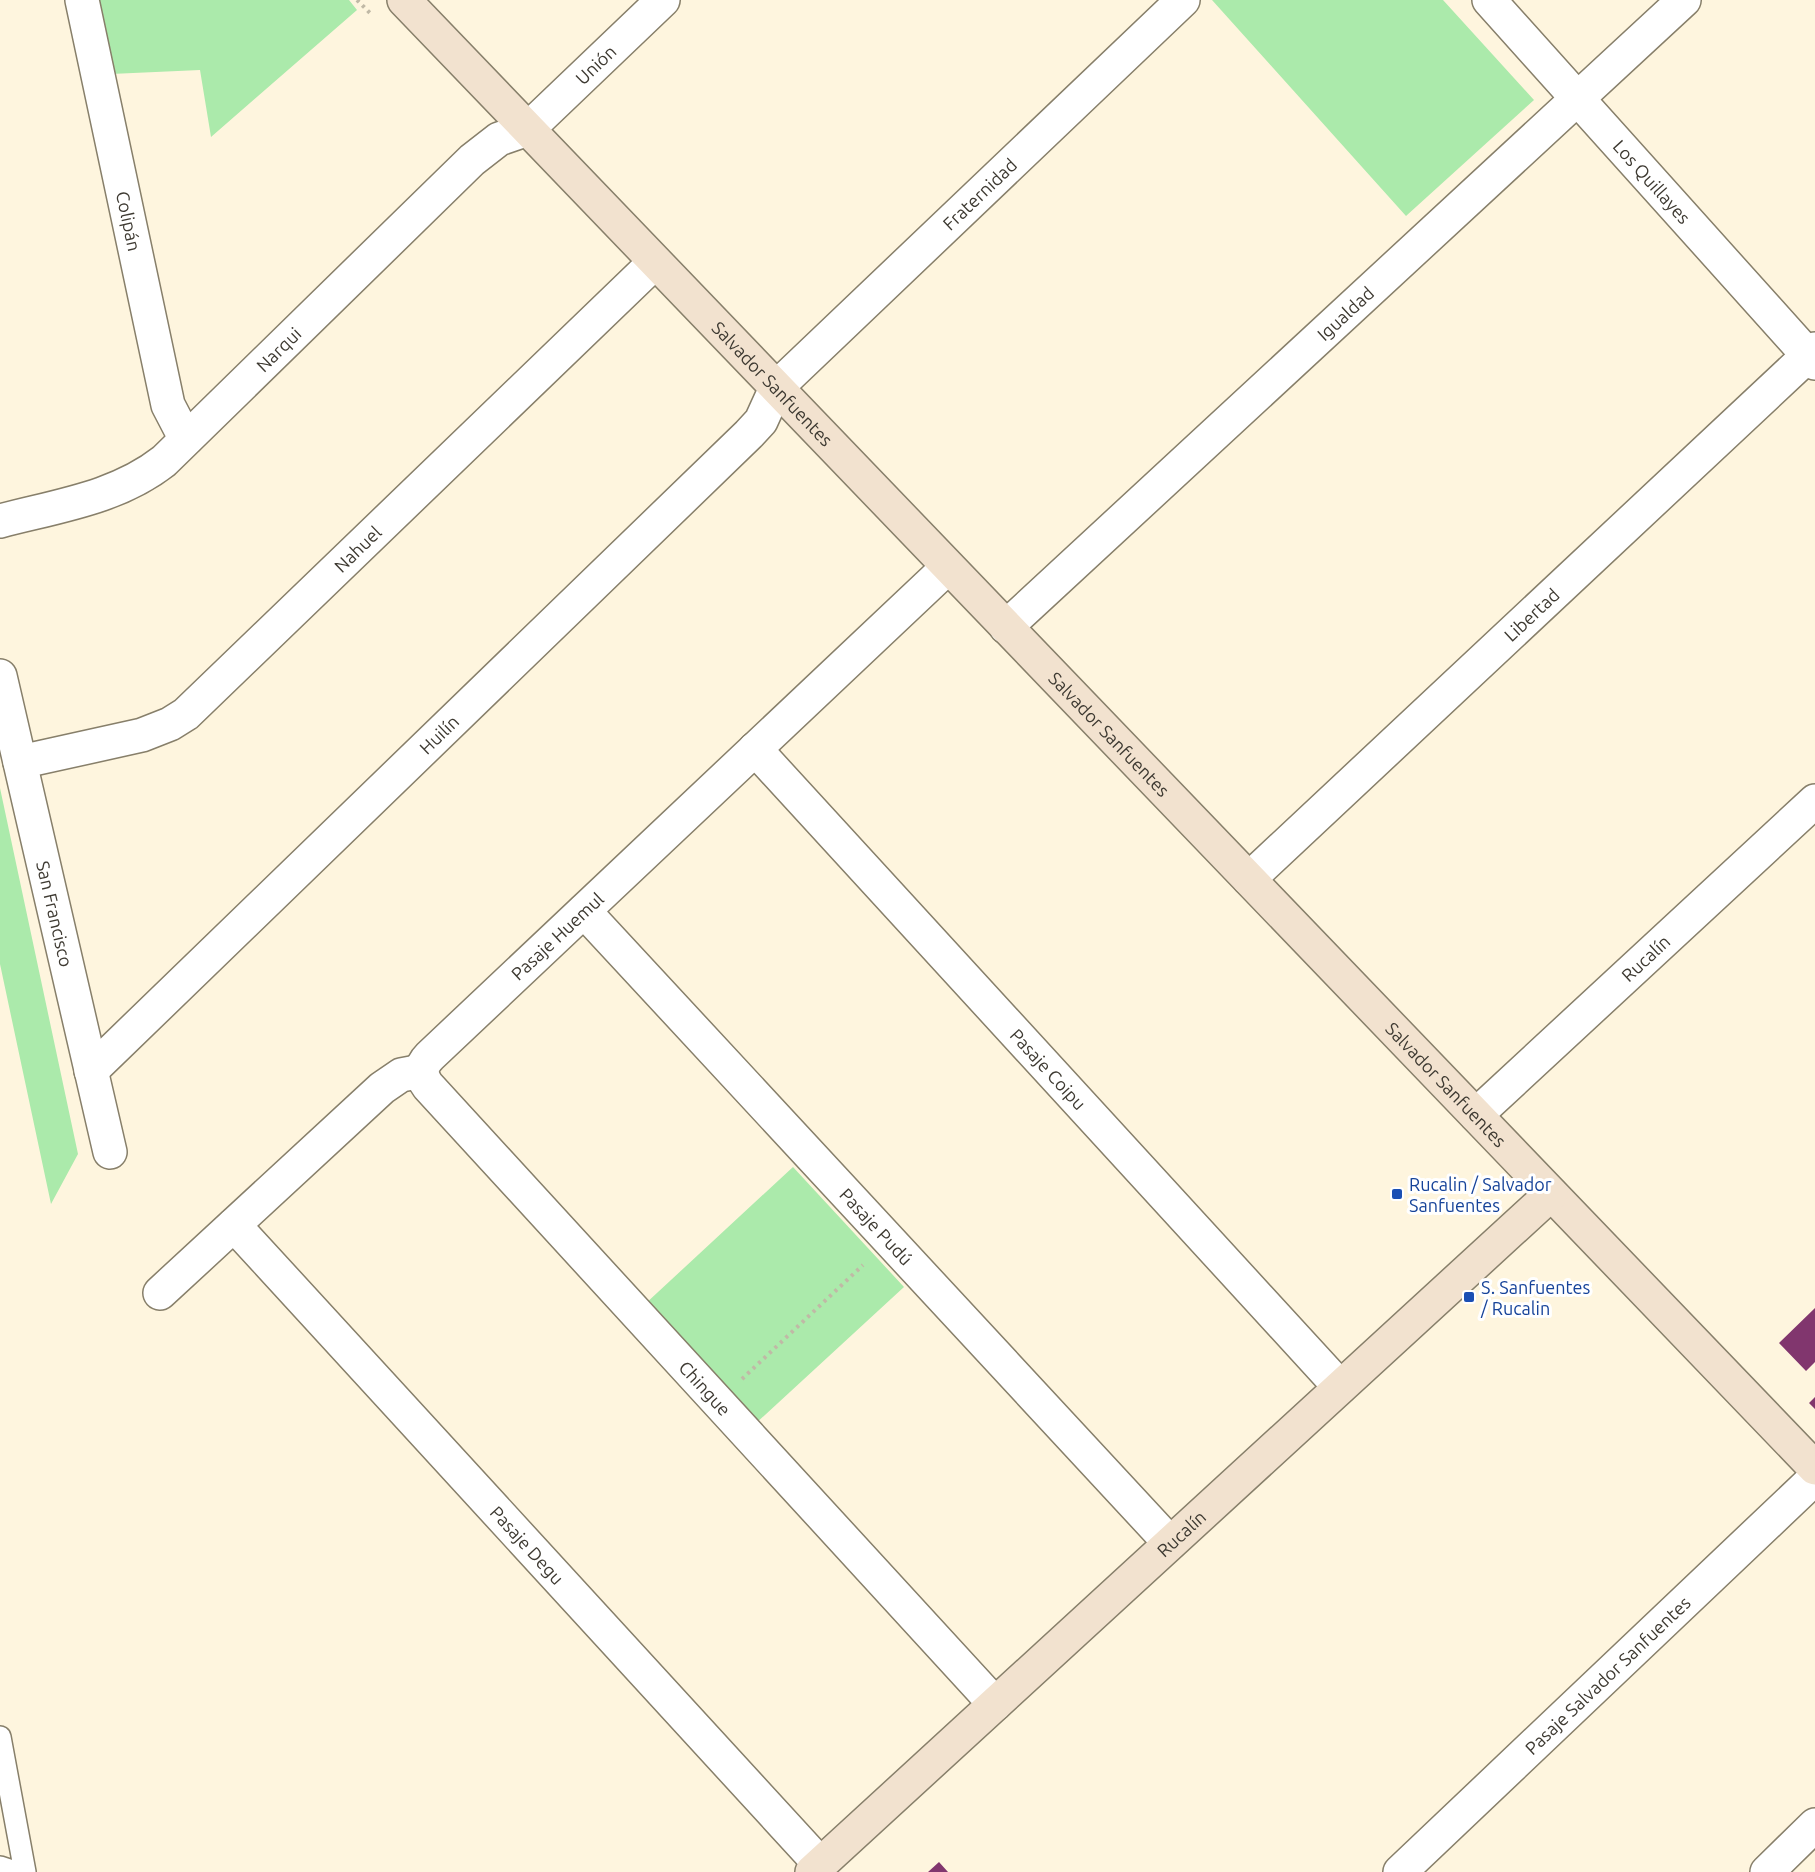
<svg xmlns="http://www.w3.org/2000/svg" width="1815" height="1872" font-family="Ubuntu,sans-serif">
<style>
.green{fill:#abeaab}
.building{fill:#81366e}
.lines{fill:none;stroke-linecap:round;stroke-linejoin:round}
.lane-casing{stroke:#877f6a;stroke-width:24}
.street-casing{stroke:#877f6a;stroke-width:36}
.secondary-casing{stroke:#877f6a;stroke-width:36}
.path{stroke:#c0b9a6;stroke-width:4;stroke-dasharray:3 4.5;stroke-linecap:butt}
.lane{stroke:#fff;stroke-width:21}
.street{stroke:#fff;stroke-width:33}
.secondary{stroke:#f2e2cf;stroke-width:33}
.transit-dot{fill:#1a4fb4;stroke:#fff;stroke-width:2}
.labels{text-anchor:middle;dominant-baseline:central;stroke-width:6;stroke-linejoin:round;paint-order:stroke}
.street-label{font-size:18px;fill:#3e3a32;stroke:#fff}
.transit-label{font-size:18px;fill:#164399;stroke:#fff;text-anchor:start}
</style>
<rect width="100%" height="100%" fill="#fef5de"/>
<path class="green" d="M93,0h256l8,10 -146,127 -11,-67 -89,4z
M1212,0h231l91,100 -128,116z
M0,788l78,366 -27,50 -51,-240z
M793,1167l111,120 -150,138 -110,-120z"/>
<path class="building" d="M1815,1308v54l-9,9 -27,-28z
M1815,1397v12l-6,-6z
M939,1862l9,10h-20z"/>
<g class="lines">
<defs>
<path id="lane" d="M0,1737l25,135
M0,1867l15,5"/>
<g id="street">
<path id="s1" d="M82,0l86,405 12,23 7,10"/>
<path id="s2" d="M1489,0l326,363"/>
<path id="s3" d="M0,521c57,-15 117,-23 164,-60l308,-301 27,-21 29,-10 135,-129"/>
<path id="s4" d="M948,567l-518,489c-10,10 -10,19 -2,30l567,618"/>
<path id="s5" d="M1006,627l678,-627"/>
<path id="s6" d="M0,676l110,476"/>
<path id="s7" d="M755,749l585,638"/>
<path id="s8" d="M20,762l122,-27 28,-11 16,-10 469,-452"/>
<path id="s9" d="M1249,879l566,-530"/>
<path id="s10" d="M584,911l586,632"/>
<path id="s11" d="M91,1071l658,-637 12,-13 15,-33 407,-388"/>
<path id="s12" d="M1476,1115l339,-314"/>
<path id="s13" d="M234,1225l586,639"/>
<path d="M160,1293l222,-205 19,-13 21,-4"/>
<path id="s14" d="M1400,1872l415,-394"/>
<path d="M1767,1872l48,-47"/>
</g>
<g id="secondary">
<path id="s15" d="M404,0l1411,1468"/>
<path id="s16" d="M812,1872l739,-678"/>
</g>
</defs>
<use href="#lane" class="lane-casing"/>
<use href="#street" class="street-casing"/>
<use href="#secondary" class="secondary-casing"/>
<path class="path" d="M357,0l14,14
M742,1379l121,-114"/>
<use href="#lane" class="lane"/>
<use href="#street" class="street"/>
<use href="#secondary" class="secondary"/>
</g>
<g class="transit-dot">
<rect x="1391" y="1188" width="12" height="12" rx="3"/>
<rect x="1463" y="1291" width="12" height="12" rx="3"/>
</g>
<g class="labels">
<g class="street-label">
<text stroke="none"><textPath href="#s3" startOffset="765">Unión</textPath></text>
<text stroke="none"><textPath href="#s2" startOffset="244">Los Quillayes</textPath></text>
<text stroke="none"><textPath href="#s11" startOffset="1251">Fraternidad</textPath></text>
<text stroke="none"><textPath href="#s1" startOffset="226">Colipán</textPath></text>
<text stroke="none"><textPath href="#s5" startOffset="462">Igualdad</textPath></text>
<text stroke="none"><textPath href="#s3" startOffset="336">Narqui</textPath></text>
<text stroke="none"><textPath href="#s15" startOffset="532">Salvador Sanfuentes</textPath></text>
<text stroke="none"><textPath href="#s8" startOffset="412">Nahuel</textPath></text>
<text stroke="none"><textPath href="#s9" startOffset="387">Libertad</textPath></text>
<text stroke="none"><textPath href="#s11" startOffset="484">Huilín</textPath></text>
<text stroke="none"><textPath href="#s15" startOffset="1018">Salvador Sanfuentes</textPath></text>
<text stroke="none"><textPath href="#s6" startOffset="244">San Francisco</textPath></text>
<text transform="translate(557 936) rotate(-43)">Pasaje Huemul</text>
<text stroke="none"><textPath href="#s12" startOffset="231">Rucalín</textPath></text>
<text stroke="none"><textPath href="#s7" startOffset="434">Pasaje Coipu</textPath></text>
<text stroke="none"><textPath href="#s15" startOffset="1504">Salvador Sanfuentes</textPath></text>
<text stroke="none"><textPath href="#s10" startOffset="430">Pasaje Pudú</textPath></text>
<text stroke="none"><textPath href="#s4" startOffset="1156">Chingue</textPath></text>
<text stroke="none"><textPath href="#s16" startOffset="501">Rucalín</textPath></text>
<text stroke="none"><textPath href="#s13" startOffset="434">Pasaje Degu</textPath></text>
<text stroke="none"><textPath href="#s14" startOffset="286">Pasaje Salvador Sanfuentes</textPath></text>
</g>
<g class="transit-label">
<text x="1409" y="1184">Rucalin / Salvador<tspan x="1409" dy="21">Sanfuentes</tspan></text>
<text x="1481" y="1287">S. Sanfuentes<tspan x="1481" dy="21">/ Rucalin</tspan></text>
</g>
</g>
</svg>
